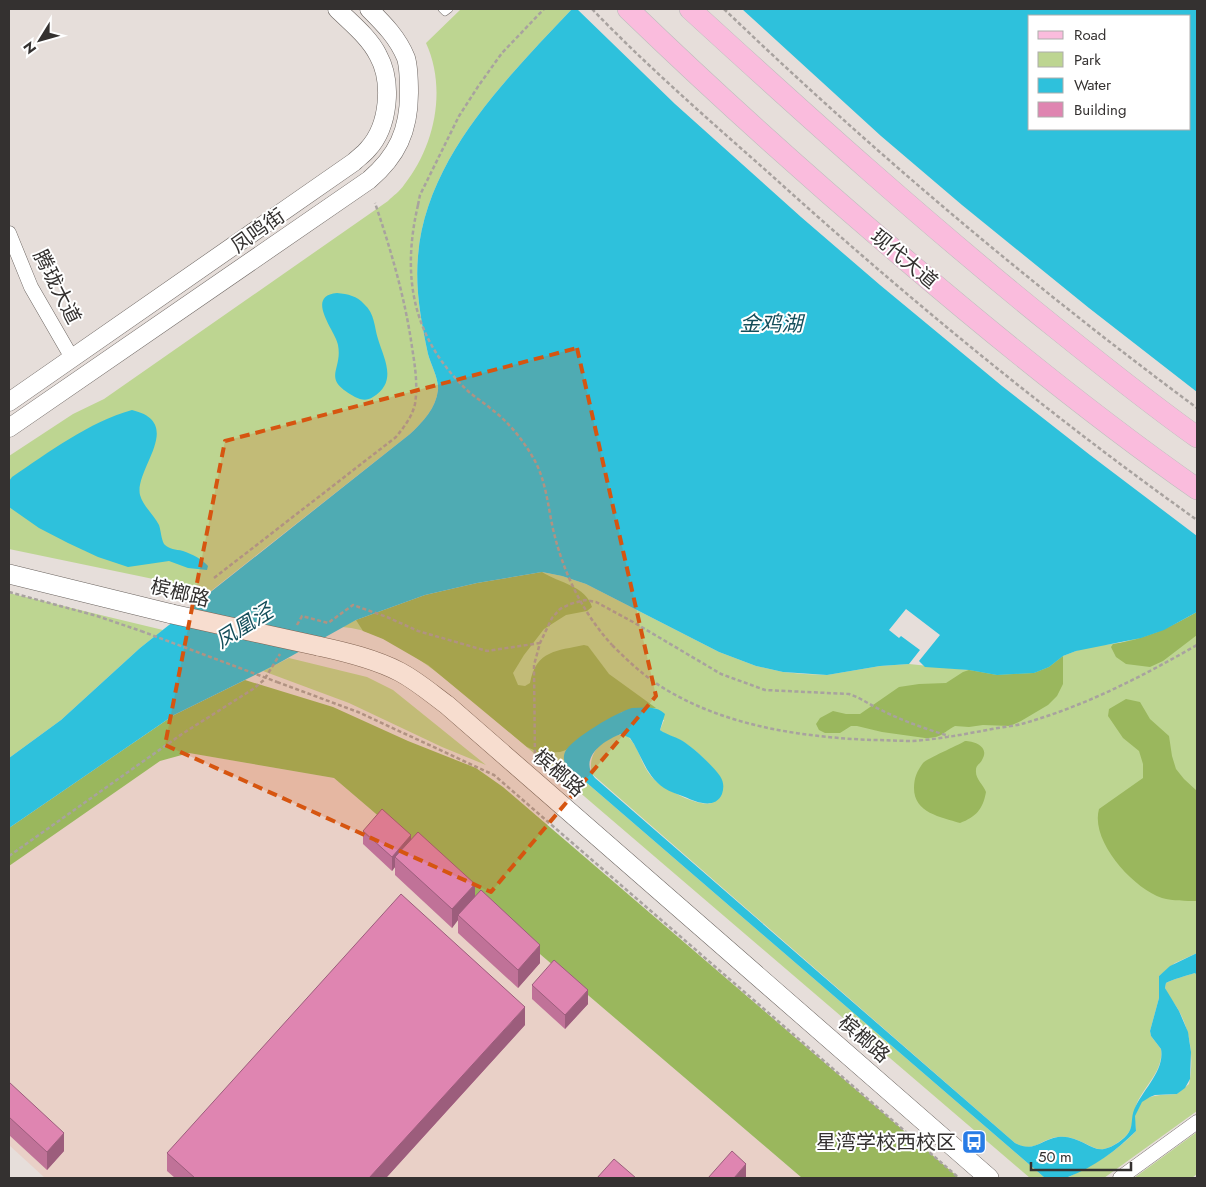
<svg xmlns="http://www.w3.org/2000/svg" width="1206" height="1187" font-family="Jost,'Noto Sans SC',sans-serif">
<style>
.industrial{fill:#e9d0c7}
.green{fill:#bdd591}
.forest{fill:#9ab75d}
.water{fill:#2ec1dc;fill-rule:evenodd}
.pier{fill:#e6deda}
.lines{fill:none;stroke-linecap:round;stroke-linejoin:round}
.service-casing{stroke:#6c6561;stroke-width:8}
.minor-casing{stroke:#6c6561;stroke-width:15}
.tertiary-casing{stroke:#6c6561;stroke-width:19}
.secondary-casing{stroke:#6c6561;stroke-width:20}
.primary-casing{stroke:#bebdbd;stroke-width:22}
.path{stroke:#a8a29f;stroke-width:2.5;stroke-dasharray:4 2.5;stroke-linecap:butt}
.service{stroke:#fff;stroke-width:7}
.minor{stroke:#fff;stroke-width:14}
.tertiary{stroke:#fff;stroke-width:18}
.secondary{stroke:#fff;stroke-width:19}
.primary{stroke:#fabcdd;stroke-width:21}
.secondary-bridge-casing{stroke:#6c6561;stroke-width:20;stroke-linecap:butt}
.path-bridge{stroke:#a8a29f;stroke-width:2.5;stroke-dasharray:4 2.5;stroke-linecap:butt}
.secondary-bridge{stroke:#fff;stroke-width:19}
.wall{fill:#c07298}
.shaded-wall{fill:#9c5d7c}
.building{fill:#df85b1;stroke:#9c5d7c}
.marked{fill:#d65510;fill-opacity:0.2;stroke:#d65510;stroke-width:4;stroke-dasharray:10 6;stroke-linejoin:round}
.labels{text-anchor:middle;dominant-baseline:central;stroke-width:4;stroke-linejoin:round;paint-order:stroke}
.street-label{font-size:20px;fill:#343130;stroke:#fff}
.poi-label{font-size:20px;fill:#343130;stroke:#fff;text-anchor:end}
.water-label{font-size:21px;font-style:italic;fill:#144e5a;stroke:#fff}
</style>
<rect width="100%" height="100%" fill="#e6deda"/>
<path class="industrial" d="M132,743l202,35 468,400h-757l-36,-33v-317z"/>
<path class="green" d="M461,9h111c-64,68 -146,148 -154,247 -3,33 3,65 10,98 3,11 11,25 10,36 -2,18 -15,32 -28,44l-199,157 -202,-42v-93l64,-42 31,-15 284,-198c5,-5 12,-10 16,-16 31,-39 43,-96 22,-142z
M542,572l20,4 24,8 133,68 37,14 27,6 21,2 23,1 53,-9 29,-2 60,6 94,-14 23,-9 34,-4 44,-13 33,-18v341l-22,10 -16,13v22l-9,33 1,5 10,13c3,21 -16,36 -24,54 -4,9 -3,21 -8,29 -6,8 -16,15 -25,17 -10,3 -27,-15 -46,-12 -18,2 -24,17 -43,6l-423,-369c-6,-20 13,-42 34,-39 11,8 14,25 22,37 9,14 22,18 37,26 9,3 17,7 27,5l8,-26c-11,-14 -23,-27 -38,-36 -7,-4 -15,-5 -22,-11l4,-10 -42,-8 -9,5 -48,47 480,414h-15l-550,-471c-36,-29 -89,-77 -138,-80l14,-7z
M9,593l154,37 -23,18 -79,72 -52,38z
M289,658l78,19 26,13 93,75 -44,-18 -93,-44 -86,-32z
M1195,973l2,3v135l-93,67h-37c28,-15 46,-23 69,-47 0,-5 -2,-11 -1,-16 4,-23 25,-19 42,-21l12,-10c5,-24 2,-51 -10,-73 -4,-8 -11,-14 -14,-23l1,-5c5,-3 22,-8 29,-10z
M1197,1132v42l-5,4h-58z"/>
<path class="forest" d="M542,572c17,11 44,14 50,35l-5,4 -21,4 -22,14 -20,26 -11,18 5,12 7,1 5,-3c6,-33 27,-32 54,-38l4,1 21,28 47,34h-11l-23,4 -31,18 -25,20 -6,2 -20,1 -13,-6 -99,-82 -45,-26 -20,-8 -7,-11 69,-25 52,-12z
M1197,612v23l-34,26 -13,6 -24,-3 -10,-7 -5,-10 2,-3c30,-4 58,-17 84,-32z
M1063,656v28l-6,12 -9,9 -27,16 -11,5 -27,-1 -14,2 -14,-1c-13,7 -13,12 -30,12l-43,-6 -25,-6h-6l-11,7h-15l-6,-3 -3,-6 4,-6 13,-7 13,3h14l39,-27 20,-3 27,-1 17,-11 6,-2 28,5 37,-2 15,-6z
M245,680l88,27 75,34 68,27 27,19 456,391h-157l-468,-400 -145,-25 -29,8 -151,105v-38l165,-113z
M1126,699l14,3 10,17 19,17 3,20 4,13 8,10 13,12v110c-11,0 -24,0 -35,-3 -29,-10 -72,-57 -63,-89l44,-31v-14l-4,-13 -16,-13 -15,-22 1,-7z
M965,741c10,0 25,6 17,19 -2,4 -6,5 -6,10 -1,9 7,14 10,22 -3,17 -10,25 -26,31 -19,-6 -46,-10 -46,-35 0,-10 3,-17 9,-25 5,-5 34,-17 42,-22z"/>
<path class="water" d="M572,9h625v603l-33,18 -23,8 -65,13 -13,5 -14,11 -15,6 -37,2 -28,-5 -44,-3 -6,-6 21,-26 -34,-26 -17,21 10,8 2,-2 19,14 -11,14 -29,2 -53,9 -44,-3 -27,-6 -37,-14 -133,-68 -24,-8 -20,-4 -65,11 -52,12 -69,25 -79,44 -103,51 -165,113v-70l52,-38 79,-72 270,-214c13,-12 26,-26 28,-44 1,-11 -7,-25 -10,-36 -7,-33 -13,-65 -10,-98 8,-99 90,-179 154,-247zM1030,16h160v113h-160z
M337,293c11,1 20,3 27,11 11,10 10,22 14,35 6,20 20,43 -5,58 -6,4 -12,3 -18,0 -35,-19 -12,-26 -17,-52 -2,-13 -34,-49 -1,-52z
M132,410c54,13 2,59 8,85 3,11 14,20 19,30 2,6 2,13 5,19 6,6 11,5 19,7 9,3 19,8 25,15l-1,4 -19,-2 -19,-7 -41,6 -30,-10 -30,-14 -29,-15 -30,-21v-26l3,-4c37,-25 77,-55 120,-67z
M632,708c11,0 24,-3 33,6l-5,16c7,5 14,6 21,10 12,7 31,25 39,36 4,6 4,12 2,18 -7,16 -26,8 -37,3 -7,-3 -15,-5 -21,-9 -19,-13 -22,-33 -34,-50l-9,-4c-17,6 -43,24 -26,44l420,365c19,10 25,-3 43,-6 19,-3 35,15 46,12 9,-2 20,-9 25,-17 4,-6 2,-15 5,-22 8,-20 31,-39 27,-61l-10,-13 -1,-5 9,-33v-22l11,-10 27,-13v23l-2,-3c-7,2 -24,7 -29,10l-1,5 14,23 9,21 3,20 -1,27 -5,9 -8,6 -22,1 -5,2 -8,5 -7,14 1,15c-20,20 -42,36 -68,46 -6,3 -16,1 -23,1l-480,-414c-1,-4 -2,-7 0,-12 6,-13 52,-40 67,-44z"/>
<path class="pier" d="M577,9h165l139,127 81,69 127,103 108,84v144l-107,-81 -88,-69 -122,-101 -79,-68 -126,-113z"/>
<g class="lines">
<defs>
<path id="service" d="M442,9l3,3 4,-3"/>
<path id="minor" d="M9,233l22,54 41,71
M1120,1178l77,-56"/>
<path id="tertiary" d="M9,402l345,-240c4,-4 10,-8 14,-13 21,-23 25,-67 10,-94 -9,-18 -27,-32 -41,-46
M9,428l360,-248c28,-24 40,-49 40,-87 0,-11 0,-25 -3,-35 -8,-20 -22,-34 -37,-49"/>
<path id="secondary" d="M9,574l163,40
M318,646c28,6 57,13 82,26 17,9 32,22 47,33l542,473"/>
<path id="primary" d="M628,9c88,85 179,167 272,246 96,82 194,162 297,234
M690,9c120,110 240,218 367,320 46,37 92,74 140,108"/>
</defs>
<use href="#service" class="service-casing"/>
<use href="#minor" class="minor-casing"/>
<use href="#tertiary" class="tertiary-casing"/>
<use href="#secondary" class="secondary-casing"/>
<use href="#primary" class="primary-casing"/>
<path class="path" d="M592,9c56,58 117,111 178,165 136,123 278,240 427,346
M724,9c149,143 307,276 473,399
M418,205l2,-10 39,-79 20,-31 23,-32 42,-44
M214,578l182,-141c8,-10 16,-20 19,-33 3,-19 0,-38 -3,-57 -7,-49 -21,-97 -37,-144
M9,592l88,24 44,15
M297,625l5,-9 26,7 25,-18 34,12 31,14 69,20 53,-8
M612,645c17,17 33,32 53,44 61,37 136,48 207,51 14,0 27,1 41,1 27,-2 53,-7 79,-12 11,-2 23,-3 33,-6 62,-18 116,-46 172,-78
M277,682l81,30 136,63 465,403
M535,760l-1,-95 6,-22 12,-25 8,-9 10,-5 15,-4 11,2 37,20 88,52 44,16 84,4c12,4 21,11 32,16 22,11 45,19 68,26
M9,856l173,-122 71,-45 11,-9 16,-26"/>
<use href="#service" class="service"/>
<use href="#minor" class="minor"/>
<use href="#tertiary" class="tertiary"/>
<use href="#secondary" class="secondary"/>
<use href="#primary" class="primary"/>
<defs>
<path id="secondary-bridge" d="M172,614l146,32"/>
</defs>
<use href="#secondary-bridge" class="secondary-bridge-casing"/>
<path class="path-bridge" d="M418,205c-17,73 -5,135 51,187 7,6 14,10 21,16 19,14 35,34 46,55 10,20 12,43 17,66 10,43 29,83 59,116
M141,631l136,51"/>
<use href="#secondary-bridge" class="secondary-bridge"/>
</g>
<path class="wall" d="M363,831l48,8 64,58 65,66 -22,25 -60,-55v-13l-6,8 -57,-53v-8l-3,4 -29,-27z
M532,985l56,19 -23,25 -33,-30z
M525,1025l-139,153h-211l-8,-7v-18z
M9,1082l55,69 -17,19 -38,-35z"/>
<path class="shaded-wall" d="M411,835v14l-16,8v10l-3,4v-14z
M475,884v19l-17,12v5l-6,8v-19z
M540,945v18l-22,25v-18z
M588,990v14l-23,25v-14z
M525,1007v18l-139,153h-17z
M64,1133v18l-17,19v-18z
M746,1164v14h-12z"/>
<path class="building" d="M382,809l29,26 -19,22 -29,-26z
M418,832l57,52 -23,25 -57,-52z
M481,890l59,55 -22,25 -60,-55z
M401,894l124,113 -156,171h-174l-28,-25z
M554,960l34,30 -23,25 -33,-30z
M9,1082l55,51 -17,19 -38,-35z
M732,1151l14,13 -12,14h-26z
M614,1159l22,19h-39z"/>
<path class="marked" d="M577,348l79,348 -165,196 -326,-147 60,-304z"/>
<defs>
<symbol id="bus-square" viewBox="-11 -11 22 22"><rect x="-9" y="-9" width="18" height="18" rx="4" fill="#287ce6" stroke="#fff"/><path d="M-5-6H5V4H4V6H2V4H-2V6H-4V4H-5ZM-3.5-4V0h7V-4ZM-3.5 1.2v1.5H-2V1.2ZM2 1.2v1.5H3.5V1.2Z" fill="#fff"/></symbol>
</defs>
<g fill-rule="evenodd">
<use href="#bus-square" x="960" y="1128" width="28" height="28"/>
</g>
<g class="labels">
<g class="street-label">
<text transform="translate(258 231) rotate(-35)">凤鸣街</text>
<text transform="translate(904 259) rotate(40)">现代大道</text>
<text transform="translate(57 287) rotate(63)">腾珑大道</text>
<text transform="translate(180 593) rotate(14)">槟榔路</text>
<text transform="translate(559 773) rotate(41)">槟榔路</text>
<text transform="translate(864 1039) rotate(41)">槟榔路</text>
</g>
<g class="poi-label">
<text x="956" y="1142">星湾学校西校区</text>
</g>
<g class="water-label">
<text x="771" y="324">金鸡湖</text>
<text transform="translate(244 626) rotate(-32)">凤凰泾</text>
</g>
</g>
<rect width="1206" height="1187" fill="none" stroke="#343130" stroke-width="20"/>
<rect x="1028" y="15" width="162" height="115" fill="#ffffff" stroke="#aeadac"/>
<rect x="1038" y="31" width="25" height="8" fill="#fabcdd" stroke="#aeadac"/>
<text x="1074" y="40" font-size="15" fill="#343130">Road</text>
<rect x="1038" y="52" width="25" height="15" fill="#bdd591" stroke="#aeadac"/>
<text x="1074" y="65" font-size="15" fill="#343130">Park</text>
<rect x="1038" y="78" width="25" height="15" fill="#2ec1dc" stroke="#aeadac"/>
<text x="1074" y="90" font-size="15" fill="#343130">Water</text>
<rect x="1038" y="102" width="25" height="15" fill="#df85b1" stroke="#aeadac"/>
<text x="1074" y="115" font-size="15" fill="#343130">Building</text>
<g transform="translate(40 40) rotate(233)" stroke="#ffffff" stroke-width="4" paint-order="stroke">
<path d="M0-4L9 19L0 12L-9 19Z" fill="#343130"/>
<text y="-8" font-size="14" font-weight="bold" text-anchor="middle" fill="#343130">N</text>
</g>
<path d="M1031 1162v8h100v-8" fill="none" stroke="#343130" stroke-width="2.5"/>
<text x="1038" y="1162" font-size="15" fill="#343130" stroke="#ffffff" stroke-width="4" paint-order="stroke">50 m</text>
</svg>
